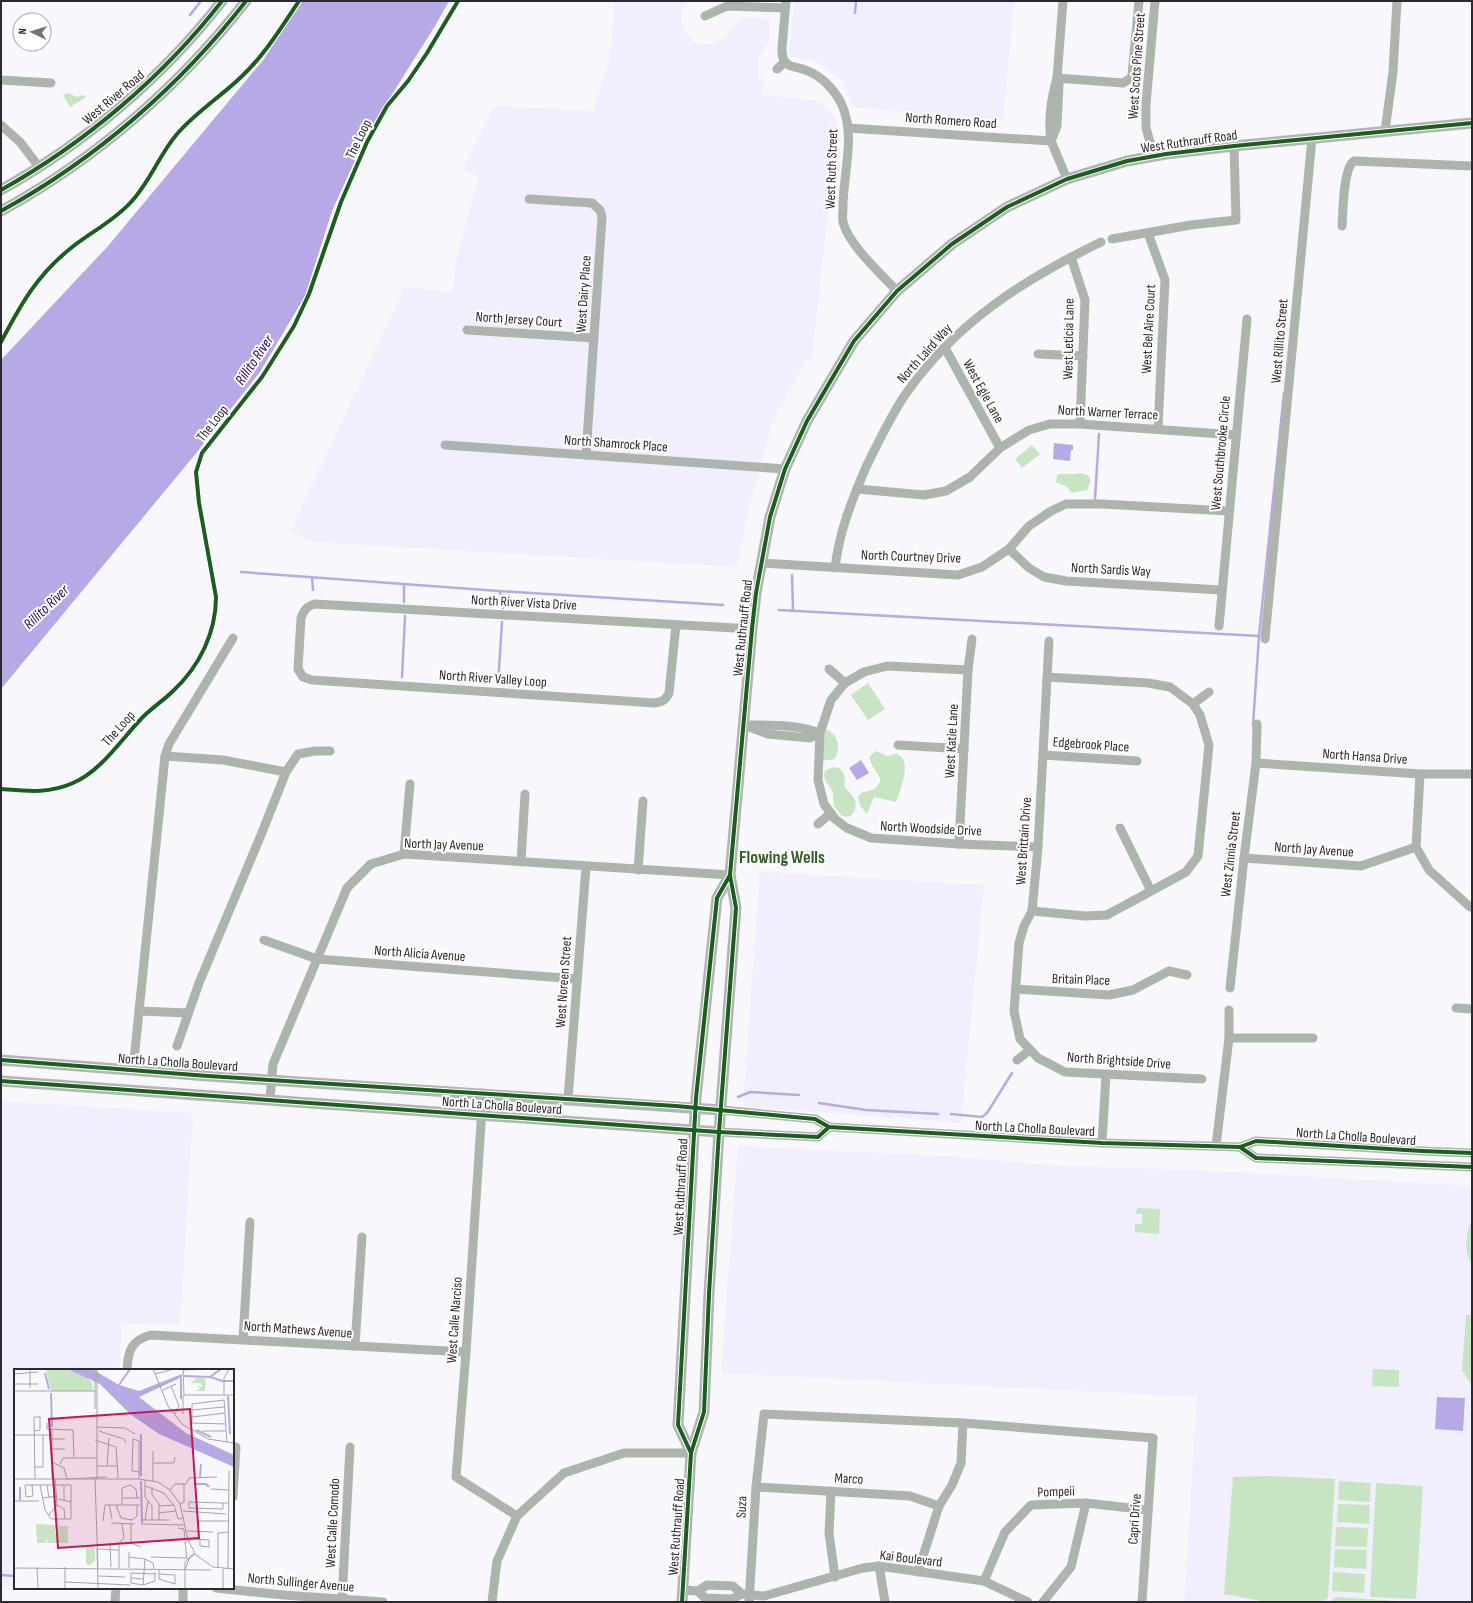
<svg xmlns="http://www.w3.org/2000/svg" width="1473" height="1603" viewBox="0 0 1473 1603" font-family="'Sofia Sans Condensed',sans-serif">
  <rect width="100%" height="100%" fill="#f7f7fc"/>
  <!-- built -->
  <g fill="#f1effd">
    <path d="M615 1H687L684 7 681 17 682 26 686 34 691 37V42L695 43 714 44 726 36 741 18 770 19 769 40 759 57 758 79H764L762 95 820 101 838 121 812 359H806L770 429 747 516 737 567 314 542 290 531 405 287 453 292 457 255 479 177 463 169 493 109 499 106 593 111 610 58Z"/>
    <path d="M794 1H1014L1003 121 853 107 841 79 817 62 789 56Z"/>
    <path d="M779 871 780 873 984 885 961 1123 743 1106 760 872 774 873Z"/>
    <path d="M1 1101 193 1113 180 1325 122 1324 119 1370H15V1586L1 1585Z"/>
    <path d="M738 1146 946 1156 1048 1165 1213 1171 1472 1186V1602H1184L1197 1397 721 1373Z"/>
  </g>
  <!-- green -->
  <g fill="#c7e4c3">
    <path d="M68 93 77 97 83 95 86 97 70 107 63 95Z"/>
    <path d="M1032 445 1040 454 1022 468 1015 459Z"/>
    <path d="M1080 473 1087 475 1090 478V483L1087 490 1072 493 1067 487 1056 482 1057 475C1064 472 1071 476 1080 473Z"/>
    <path d="M868 683 885 709 868 720 851 695Z"/>
    <path d="M825 729C838 733 842 749 834 759L822 761Z"/>
    <path d="M876 751C879 752 884 755 887 756 892 756 895 752 899 755 912 763 900 790 896 802L874 797 867 814 860 805 858 797 861 793 875 789 880 782C881 772 869 768 870 756Z"/>
    <path d="M834 767C847 769 844 778 845 788 848 791 852 794 854 798 859 807 853 820 842 816L834 806 833 792 825 780 824 774 825 771Z"/>
    <path d="M1137 1208 1160 1209 1159 1234 1135 1232V1224H1142V1214H1136Z"/>
    <path d="M1472 1219V1265C1463 1250 1466 1233 1472 1219Z"/>
    <path d="M1466 1315H1472V1386L1462 1370Z"/>
    <path d="M1373 1369 1399 1370V1387L1372 1386Z"/>
    <path d="M1268 1476 1335 1479 1328 1598 1321 1602H1266L1224 1594 1233 1477Z"/>
    <path d="M1339 1481 1371 1483 1370 1502 1338 1500Z"/>
    <path d="M1376 1483 1423 1486 1416 1599 1370 1597Z"/>
    <path d="M1338 1504 1370 1505 1369 1524 1337 1522Z"/>
    <path d="M1336 1527 1368 1528 1367 1547 1335 1546Z"/>
    <path d="M1335 1549 1367 1550 1366 1569 1334 1567Z"/>
    <path d="M1333 1572 1365 1574 1364 1593 1332 1591Z"/>
    <path d="M1336 1597 1412 1602H1330Z"/>
  </g>
  <!-- water -->
  <g fill="#b7a9e6">
    <path d="M301 1H449L435 26 367 134 332 211 305 296 260 372 193 457 1 689V360L108 246 264 59Z"/>
    <path d="M1054 443 1073 445V450H1071L1070 461 1053 459Z"/>
    <path d="M861 760 869 773 857 780 849 768Z"/>
    <path d="M1437 1397 1465 1398 1463 1431 1435 1429Z"/>
  </g>
  <g fill="none" stroke-linecap="round" stroke-linejoin="round">
    <!-- stream -->
    <g stroke="#b7a9e6" stroke-width="2.5">
      <path d="M855 13 856 1"/>
      <path d="M190 15 201 1"/>
      <path d="M1095 499 1099 434"/>
      <path d="M241 572 499 591 723 605"/>
      <path d="M312 577 313 590"/>
      <path d="M404 584V602"/>
      <path d="M499 591 503 598V608"/>
      <path d="M779 610 1259 636"/>
      <path d="M791 611 793 609 792 575"/>
      <path d="M402 677 405 616"/>
      <path d="M498 684 502 622"/>
      <path d="M1253 725 1259 636 1284 393"/>
      <path d="M738 1097 750 1092 799 1095"/>
      <path d="M819 1103 866 1110 938 1114"/>
      <path d="M951 1114 982 1117 987 1113 1012 1073"/>
      <path d="M1 1575 15 1576"/>
    </g>
    <!-- minor -->
    <g stroke="#adb4ad" stroke-width="9">
      <path d="M786 1 782 48C782 54 782 59 786 63 791 68 799 67 805 70 821 75 835 90 842 105 856 137 843 173 843 207 843 212 842 217 843 222 848 244 881 274 897 291"/>
      <path d="M1063 1 1057 78 1123 83 1131 78 1132 75 1139 1"/>
      <path d="M705 16 727 6 785 8"/>
      <path d="M777 69 785 62"/>
      <path d="M1057 78 1059 84 1057 126 1051 141C1048 120 1051 99 1057 78Z"/>
      <path d="M1 80 51 83"/>
      <path d="M1 125 20 142 39 167"/>
      <path d="M848 128 1051 141 1067 179"/>
      <path d="M1385 131 1393 72 1397 1"/>
      <path d="M1154 156 1146 128V104L1155 1"/>
      <path d="M529 199 592 203 600 210 602 217 586 455"/>
      <path d="M1342 226C1343 212 1343 168 1354 161L1472 166"/>
      <path d="M1148 233 1165 280 1158 429"/>
      <path d="M1112 239 1191 225 1236 220 1234 146"/>
      <path d="M1071 257 1085 300 1080 424"/>
      <path d="M467 330 594 338"/>
      <path d="M945 348 1000 448"/>
      <path d="M1038 354 1083 356"/>
      <path d="M445 445 785 469"/>
      <path d="M857 489 924 495 946 491 970 477 1000 448 1029 430 1050 424H1080L1236 435"/>
      <path d="M1009 549 1029 568 1044 577 1066 581 1221 590"/>
      <path d="M761 563 958 575 982 567 1009 549 1029 526 1051 511 1066 504H1102L1228 511"/>
      <path d="M835 568C839 532 852 500 866 467 878 443 890 417 905 395 955 323 1023 280 1101 242"/>
      <path d="M676 625 669 693C666 700 662 702 655 703L312 680 303 677 298 669 301 618C304 610 307 606 315 604L752 629"/>
      <path d="M1219 626 1247 319"/>
      <path d="M1265 639 1312 138"/>
      <path d="M1049 641 1038 847 1032 911 1024 926 1019 943 1014 1011 1020 1039 1038 1058 1065 1072 1202 1079"/>
      <path d="M829 669 845 683"/>
      <path d="M968 670 887 666 864 672 845 683 831 700 820 733 818 780 824 804 835 819 847 828 871 838 959 844 1038 847"/>
      <path d="M1193 704 1209 692"/>
      <path d="M743 725 768 734 810 738 820 733"/>
      <path d="M750 725C773 725 799 725 820 733"/>
      <path d="M898 745 964 749"/>
      <path d="M1043 755 1137 761"/>
      <path d="M165 756 223 760 286 772"/>
      <path d="M1256 763 1420 774H1472"/>
      <path d="M818 824 831 813"/>
      <path d="M1120 828 1151 891"/>
      <path d="M959 844 968 670 972 639"/>
      <path d="M1416 847 1420 774"/>
      <path d="M404 854 410 784"/>
      <path d="M1244 858 1361 866 1416 847 1429 870 1470 907H1472"/>
      <path d="M521 862 525 794"/>
      <path d="M638 870 643 801"/>
      <path d="M1032 911 1085 916 1107 915 1186 872 1198 856 1209 745 1200 715 1193 704 1170 687 1148 683 1047 677"/>
      <path d="M264 940 317 959 577 979"/>
      <path d="M1230 988 1244 858 1256 763 1257 724"/>
      <path d="M1016 989 1109 995 1133 990 1169 971 1187 975"/>
      <path d="M1456 1008 1472 1009"/>
      <path d="M139 1011 188 1013"/>
      <path d="M1229 1038H1313"/>
      <path d="M177 1046 199 983 261 835 286 772 298 754 315 751H330"/>
      <path d="M1017 1060 1030 1050"/>
      <path d="M133 1070 165 756 169 744 233 638"/>
      <path d="M483 1093 466 1352 456 1477 517 1516"/>
      <path d="M270 1099 273 1064 347 888 371 864 404 854 730 875"/>
      <path d="M568 1099 586 867"/>
      <path d="M721 1110 815 1119 829 1127 1102 1143 1240 1147 1256 1141 1422 1151 1472 1153"/>
      <path d="M719 1132 818 1137 829 1127"/>
      <path d="M1102 1143 1106 1075"/>
      <path d="M1216 1146 1229 1038V1010"/>
      <path d="M1240 1147 1256 1158 1472 1167"/>
      <path d="M243 1339 250 1222"/>
      <path d="M355 1346 362 1237"/>
      <path d="M127 1370C128 1351 131 1340 151 1335L466 1352"/>
      <path d="M756 1487 910 1496 939 1506"/>
      <path d="M831 1491 829 1533 835 1577"/>
      <path d="M233 1497 236 1447"/>
      <path d="M879 1566 885 1602"/>
      <path d="M918 1572 939 1506 952 1485 961 1463 963 1423"/>
      <path d="M984 1581 1005 1532 1031 1505 1086 1503 1148 1510"/>
      <path d="M216 1588 284 1595 383 1602"/>
      <path d="M683 1590 698 1591 707 1585 733 1586 742 1594"/>
      <path d="M698 1591 705 1598 732 1599 742 1594 764 1596 863 1568 879 1566 984 1581 1028 1602"/>
      <path d="M342 1600 350 1447"/>
      <path d="M115 1602 116 1588"/>
      <path d="M183 1602V1588"/>
      <path d="M492 1602 497 1561 517 1516 564 1473 624 1453H691"/>
      <path d="M749 1602 756 1487 764 1414 963 1423 1153 1438 1142 1602"/>
      <path d="M1043 1602 1071 1567 1086 1503"/>
    </g>
    <!-- major -->
    <g stroke="#b0b6b1" stroke-width="11">
      <path d="M1 190C85 143 163 77 222 1"/>
      <path d="M1 211C96 159 180 86 246 1"/>
      <path d="M1 1060 208 1076 721 1110"/>
      <path d="M1 1081 719 1132"/>
      <path d="M691 1453 678 1425 696 1098 717 898 730 875"/>
      <path d="M682 1602 691 1453 704 1412 709 1294 719 1132 736 908 730 875 752 629 756 593 770 517 785 469 807 421 854 341 897 291 952 244 1007 207 1067 179 1127 161 1166 154 1234 146 1472 123"/>
    </g>
    <defs>
      <g id="cycleway">
        <path d="M1 190C85 143 163 77 222 1"/>
        <path d="M1 211C96 159 180 86 246 1"/>
        <path d="M1 342C21 304 37 275 71 248 91 232 114 221 131 202 150 182 159 155 177 134 195 113 220 97 240 78 264 56 281 28 299 1"/>
        <path d="M1 789C27 791 48 794 73 783 101 771 120 741 141 719 150 709 163 701 173 691 199 667 216 633 216 597L199 503 196 472 202 453 262 377 294 326 309 294 341 202 367 142 387 106 408 81 427 53 458 1"/>
        <path d="M1 1060 208 1076 676 1106 815 1119 829 1127 1102 1143 1240 1147 1256 1141 1422 1151 1472 1153"/>
        <path d="M1 1081 719 1132 818 1137 829 1127"/>
        <path d="M1240 1147 1256 1158 1472 1167"/>
        <path d="M691 1453 678 1425 696 1098 717 898 730 875"/>
        <path d="M682 1602 691 1453 704 1412 709 1294 719 1132 736 908 730 875 752 629 756 593 770 517 785 469 807 421 854 341 897 291 952 244 1007 207 1067 179 1127 161 1166 154 1234 146 1472 123"/>
      </g>
    </defs>
    <!-- cycleway casing -->
    <use href="#cycleway" stroke="#fff" stroke-width="6"/>
    <!-- cycleway -->
    <use href="#cycleway" stroke="#1b5e20" stroke-width="4"/>
  </g>
  <g text-anchor="middle" stroke-width="4" stroke-linejoin="round" paint-order="stroke">
    <!-- street labels -->
    <g font-size="14" fill="#2b2a2f" stroke="#fff">
      <text transform="translate(1136 66) rotate(-86)" y="5">West Scots Pine Street</text>
      <text transform="translate(113 97) rotate(-40)" y="5">West River Road</text>
      <text transform="translate(951 120) rotate(4)" y="5">North Romero Road</text>
      <text transform="translate(358 139) rotate(-64)" y="5">The Loop</text>
      <text transform="translate(1189 141) rotate(-8)" y="5">West Ruthrauff Road</text>
      <text transform="translate(831 169) rotate(-88)" y="5">West Ruth Street</text>
      <text transform="translate(583 294) rotate(-86)" y="5">West Dairy Place</text>
      <text transform="translate(519 319) rotate(4)" y="5">North Jersey Court</text>
      <text transform="translate(1148 329) rotate(-87)" y="5">West Bel Aire Court</text>
      <text transform="translate(1068 339) rotate(-89)" y="5">West Leticia Lane</text>
      <text transform="translate(1279 341) rotate(-85)" y="5">West Rillito Street</text>
      <text transform="translate(924 353) rotate(-48)" y="5">North Laird Way</text>
      <text transform="translate(984 391) rotate(61)" y="5">West Egle Lane</text>
      <text transform="translate(1108 412) rotate(3)" y="5">North Warner Terrace</text>
      <text transform="translate(212 423) rotate(-52)" y="5">The Loop</text>
      <text transform="translate(616 443) rotate(4)" y="5">North Shamrock Place</text>
      <text transform="translate(1220 453) rotate(-85)" y="5">West Southbrooke Circle</text>
      <text transform="translate(911 556) rotate(2)" y="5">North Courtney Drive</text>
      <text transform="translate(1111 569) rotate(3)" y="5">North Sardis Way</text>
      <text transform="translate(524 602) rotate(3)" y="5">North River Vista Drive</text>
      <text transform="translate(742 628) rotate(-84)" y="5">West Ruthrauff Road</text>
      <text transform="translate(493 678) rotate(4)" y="5">North River Valley Loop</text>
      <text transform="translate(118 728) rotate(-48)" y="5">The Loop</text>
      <text transform="translate(951 741) rotate(-87)" y="5">West Katie Lane</text>
      <text transform="translate(1091 744) rotate(4)" y="5">Edgebrook Place</text>
      <text transform="translate(1365 756) rotate(4)" y="5">North Hansa Drive</text>
      <text transform="translate(931 828) rotate(3)" y="5">North Woodside Drive</text>
      <text transform="translate(1023 841) rotate(-86)" y="5">West Brittain Drive</text>
      <text transform="translate(444 844) rotate(2)" y="5">North Jay Avenue</text>
      <text transform="translate(1314 849) rotate(4)" y="5">North Jay Avenue</text>
      <text transform="translate(1230 854) rotate(-83)" y="5">West Zinnia Street</text>
      <text transform="translate(420 953) rotate(4)" y="5">North Alicia Avenue</text>
      <text transform="translate(1081 979) rotate(2)" y="5">Britain Place</text>
      <text transform="translate(563 982) rotate(-86)" y="5">West Noreen Street</text>
      <text transform="translate(1119 1060) rotate(4)" y="5">North Brightside Drive</text>
      <text transform="translate(178 1062) rotate(4)" y="5">North La Cholla Boulevard</text>
      <text transform="translate(502 1105) rotate(4)" y="5">North La Cholla Boulevard</text>
      <text transform="translate(1035 1128) rotate(3)" y="5">North La Cholla Boulevard</text>
      <text transform="translate(1356 1136) rotate(4)" y="5">North La Cholla Boulevard</text>
      <text transform="translate(680 1187) rotate(-87)" y="5">West Ruthrauff Road</text>
      <text transform="translate(454 1320) rotate(-86)" y="5">West Calle Narciso</text>
      <text transform="translate(298 1329) rotate(4)" y="5">North Mathews Avenue</text>
      <text transform="translate(849 1478) rotate(3)" y="5">Marco</text>
      <text transform="translate(1056 1491) rotate(-2)" y="5">Pompeii</text>
      <text transform="translate(741 1507) rotate(-87)" y="5">Suza</text>
      <text transform="translate(1134 1519) rotate(-86)" y="5">Capri Drive</text>
      <text transform="translate(332 1523) rotate(-87)" y="5">West Calle Comodo</text>
      <text transform="translate(676 1527) rotate(-86)" y="5">West Ruthrauff Road</text>
      <text transform="translate(911 1558) rotate(7)" y="5">Kai Boulevard</text>
      <text transform="translate(301 1582) rotate(5)" y="5">North Sullinger Avenue</text>
    </g>
    <!-- water labels -->
    <g font-size="15" font-style="italic" fill="#32016c" stroke="#fff">
      <text transform="translate(254 360) rotate(-56)" y="5">Rillito River</text>
      <text transform="translate(46 607) rotate(-44)" y="5">Rillito River</text>
    </g>
    <!-- district labels -->
    <g font-size="18" font-weight="bold" fill="#2f5d25" stroke="#fff">
      <text x="782" y="863">Flowing Wells</text>
    </g>
  </g>
  <!-- overview -->
  <g transform="translate(14 1369)">
    <rect width="220" height="220" fill="#f7f7fc"/>
    <path d="M32 0H53L70 7 78 13 79 22H37ZM184 8 192 10 191 22H182L186 20 184 17 189 18 186 14H177ZM22 155 41 156V164L43 166 44 157H54V174H34L32 168V174H23ZM77 176 81 180V192L76 196 72 195V177Z" fill="#c7e4c3"/>
    <path d="M53 0H78L105 16 125 22 168 5V8L125 28 172 64 220 86V98L145 65 116 45 86 15Z" fill="#b7a9e6"/>
    <path fill="none" stroke="#b7a9e6" stroke-width="2" d="M31 4 35 20M170 7 196 8 207 0M196 8 208 12H220M167 9V30M105 16 116 0M37 24 38 58M214 27 216 65M182 61 197 68M127 65V107M186 108 187 95M127 112 128 154M180 115H192L195 118M6 131V118"/>
    <path fill="none" stroke="#a5a5aa" stroke-width="1" d="M0 0V18M16 0V19M81 0V40M139 0 154 37 168 55 194 70 220 74M169 0 170 26H220M169 1 197 0M0 5 24 3M141 5 160 0M0 15H24M157 17 165 37 161 45M149 21 162 15M0 22H82M210 26V9L215 0M210 31 213 74M178 35 210 31M178 35V54M178 41 210 38M169 45V26M178 48 211 44M33 54V60L59 61 60 89M178 54 212 55M83 58 111 59 121 65M20 62 26 61V48H20L21 110M85 62 110 70 112 74M188 62H212M0 66H38M38 70H51M81 71 102 78 104 109M38 80H51M38 93 50 99 53 110M139 94H160L161 88M46 95 49 89H83M83 97H103M93 97 95 69M21 98H29V66M125 103 118 102 119 70 125 72V110M175 109 203 108M0 110H125L144 113 156 121 166 135 174 171 182 186 199 198 220 200M38 110V60M53 110 93 108M81 110 84 198M83 110V0M131 111V128L138 137V151M139 112V82M18 116 19 127 12 128 11 116H57V150H37L31 141 26 116M33 116 35 129M116 116 122 120 123 129M131 117 150 124 161 138M138 118V126L145 135V151M197 120 214 121M156 121 161 115H172L175 109M29 129 44 127M108 129H126M44 130 57 133M0 132H25M50 132V116M209 134V140L175 139V133L209 134H214M95 135 98 150M166 135 170 133V115M43 136 50 140 51 150M102 136 107 149 118 151 123 147V136M108 136V119L116 116M145 137 160 136M161 139 164 150 169 149M169 142 212 145M145 144 162 142M35 146 43 136 41 110M128 151H155M131 151 134 132M89 152 91 136H126M184 152H214M97 154 120 155M117 155V174L127 178M127 155 170 156M164 159 170 160 171 172M173 162 199 163M96 174 97 198M83 179 84 220M83 180 105 181M115 188 131 190 139 194 140 201M137 188 172 189M173 190 171 173 179 170 195 171V178L186 177V171M23 198 24 220M51 198V220M204 198V164L214 163M0 199 197 201M105 199V174L110 169 108 154M115 199V183M214 199 215 102M209 200V220M145 201V210L161 215V206L145 205M171 201 175 190 181 185M141 205 117 204V214L129 216 141 212V203M84 207 111 208M117 209 129 210M51 213 116 216M129 216 131 190M171 220V193L180 184"/>
    <path fill="#c2185b" fill-opacity="0.15" stroke="#c2185b" stroke-width="2" d="M176 40 185 169 44 179 35 50Z"/>
    <rect width="220" height="220" fill="none" stroke="#2b2a2f" stroke-width="2"/>
  </g>
  <!-- border -->
  <rect width="1473" height="1603" fill="none" stroke="#2b2a2f" stroke-width="4"/>
  <!-- north arrow -->
  <g transform="translate(32 32) rotate(274)"><circle r="19" fill="#ffffff" stroke="#aaaaac"/>
  <path d="M0-3L7 15L0 10L-7 15Z" fill="#727277"/>
  <text y="-6" font-size="11" font-weight="bold" text-anchor="middle" fill="#2b2a2f">N</text>
  </g>
</svg>
